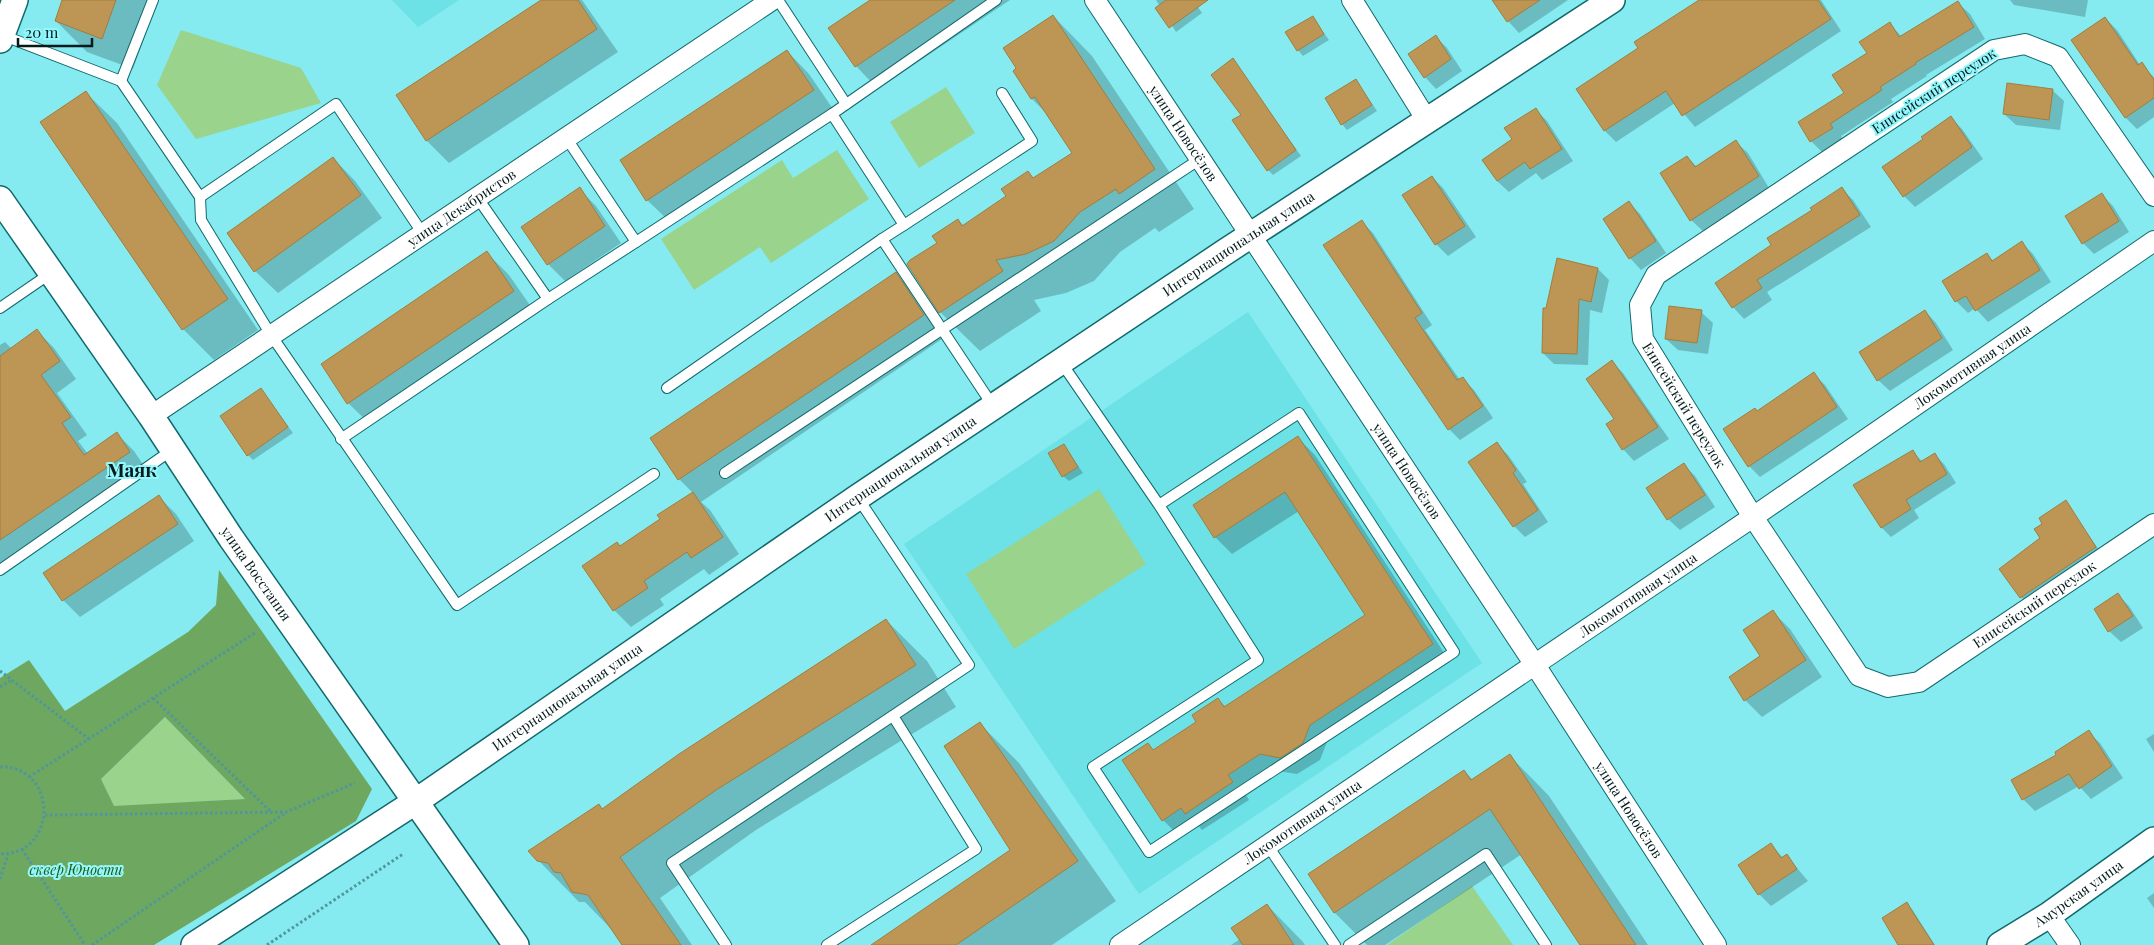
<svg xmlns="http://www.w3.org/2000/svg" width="2154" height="945" viewBox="0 0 2154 945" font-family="'Playfair Display',serif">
  <rect width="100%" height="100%" fill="#85ebf0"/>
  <!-- built -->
  <g fill="#6ce1e6">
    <path d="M392 0H459L418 27Z"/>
    <path d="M1248 312 1482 663 1139 894 904 544Z"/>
  </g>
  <!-- green -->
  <g fill="#9ad38c">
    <path d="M181 30 301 68 321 103 196 139 157 85Z"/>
    <path d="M946 87 975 133 919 168 890 122Z"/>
    <path d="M837 150 869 199 771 263 760 247 694 290 661 239 782 160 793 178Z"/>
    <path d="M1099 489 1146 564 1014 649 966 574Z"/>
    <path d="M165 717 245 799 114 807 101 779Z"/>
    <path d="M1472 886 1513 945H1387Z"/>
  </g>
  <!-- forest -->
  <path fill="#6ea760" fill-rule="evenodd" d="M219 570 372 789 356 821 154 945H0V678L29 660 65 711 188 632 216 605ZM165 717 245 799 114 806 101 779Z"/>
  <!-- shadow -->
  <g fill="#0003">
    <path d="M64 0H158L133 69 87 52 56 21Z"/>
    <path d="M544 0H582L618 52 449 163 427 141 398 96Z"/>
    <path d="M872 0H1010L878 89 856 66 830 28Z"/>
    <path d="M1156 0H1193L1202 13 1176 32Z"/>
    <path d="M1493 0H1568L1519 33 1508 21Z"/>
    <path d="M1700 0H1821L1841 31 1695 127 1675 103 1616 142 1605 131 1578 89 1639 48Z"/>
    <path d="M2010 0H2088L2085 17 2014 5Z"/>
    <path d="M1958 3 1970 14 1985 39 1926 75 1927 76 1891 99 1893 102 1841 136 1843 140 1823 153 1811 141 1799 123 1846 94 1868 53 1890 24 1902 37Z"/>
    <path d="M1053 16 1092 56 1194 209 1159 232 1155 228 1120 252 1094 281 1066 293 1034 300 1041 311 980 351 940 312 938 243 958 220 964 226 1008 197 1028 173 1034 179 1073 153 1049 116 1032 99 1014 71Z"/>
    <path d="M1312 17 1329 40 1303 56 1298 50Z"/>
    <path d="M2105 18 2117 30 2140 65 2154 77V117L2137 129 2125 117Z"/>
    <path d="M1436 37 1447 48 1462 71 1436 89 1425 77Z"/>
    <path d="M787 51 809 74 835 112 670 222 647 200Z"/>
    <path d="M1233 60 1301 156 1273 175 1268 170Z"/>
    <path d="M1356 80 1377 111 1347 130 1342 124Z"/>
    <path d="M2052 90 2064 101 2060 130 2016 125 2004 114Z"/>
    <path d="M86 93 117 123 258 330 214 360 183 329 42 123Z"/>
    <path d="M1536 110 1547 121 1573 161 1542 180 1536 173 1509 192 1497 181 1513 140Z"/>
    <path d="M1951 118 1962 129 1983 159 1915 207 1904 196 1925 140Z"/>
    <path d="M1736 142 1748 153 1769 188 1703 231 1691 220 1687 157 1697 167Z"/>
    <path d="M333 158 355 181 382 218 278 293 255 271 228 234Z"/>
    <path d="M1432 177 1443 188 1476 237 1448 256 1436 244 1404 196Z"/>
    <path d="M579 189 596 206 621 243 565 281 548 264 523 227Z"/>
    <path d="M1842 189 1853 200 1871 227 1767 292 1772 300 1744 319 1733 307 1773 246Z"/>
    <path d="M2102 195 2113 206 2129 232 2094 254 2083 243Z"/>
    <path d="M1629 203 1640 214 1666 253 1641 270 1630 258Z"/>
    <path d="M1361 221 1373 233 1432 325 1425 330 1460 380 1462 378 1474 390 1493 418 1460 440 1449 429Z"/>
    <path d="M2022 243 2033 254 2051 282 1988 322 1975 308 1968 313 1956 301 1943 281 1987 254 1993 261Z"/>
    <path d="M487 253 509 275 536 314 371 425 348 403Z"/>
    <path d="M1598 269 1609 280 1602 313 1590 310 1588 365 1554 364 1543 353Z"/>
    <path d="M896 274 918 296 945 337 701 502 710 510 739 554 709 575 704 569 660 599 664 605 631 627 614 610 620 547 661 519 693 493 679 479Z"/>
    <path d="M1925 311 1936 323 1953 350 1890 391 1878 380Z"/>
    <path d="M1701 312 1713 323 1708 354 1678 350 1666 339Z"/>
    <path d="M37 331 54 348 76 379 57 393 87 435 78 441 88 454 117 434 134 451 146 469 0 569V345L5 342 12 349Z"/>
    <path d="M1612 362 1623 373 1669 439 1634 461 1623 449 1616 419Z"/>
    <path d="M1814 374 1825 385 1848 419 1760 477 1749 466 1757 412Z"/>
    <path d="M261 389 293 433 253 460 248 455Z"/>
    <path d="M1298 438 1315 455 1450 662 1327 742 1320 760 1297 774 1278 771 1245 793 1249 800 1202 830 1198 825 1180 837 1163 820 1148 744 1154 751 1198 722 1218 700 1226 707 1366 615 1299 511 1232 554 1215 537 1195 505Z"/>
    <path d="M1497 444 1508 455 1527 482 1523 484 1548 522 1525 537 1514 526Z"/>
    <path d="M1064 445 1083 473 1069 481 1063 476Z"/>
    <path d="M1913 452 1922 461 1935 455 1944 464 1956 483 1914 510 1919 518 1891 537 1882 528 1855 485Z"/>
    <path d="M1684 465 1695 476 1715 507 1680 530 1668 519Z"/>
    <path d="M159 497 176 514 194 541 80 617 63 600 45 573Z"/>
    <path d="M2065 502 2102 554 2028 604 2021 597 2041 539 2044 524Z"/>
    <path d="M2118 595 2129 606 2143 628 2121 642 2109 631Z"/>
    <path d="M1773 612 1790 629 1822 677 1762 717 1745 700 1762 656Z"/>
    <path d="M886 620 927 661 956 707 756 830 660 898 692 945H623L614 932 585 902H579L538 860 602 810Z"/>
    <path d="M980 724 1019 763 1116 901 1052 945H873L1012 851Z"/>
    <path d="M2088 732 2100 743 2123 778 2091 799 2079 786 2035 811 2023 799 2058 755Z"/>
    <path d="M2154 734V752L2146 739Z"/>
    <path d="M1510 756 1549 796 1648 945H1582L1522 854 1385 945H1367L1335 913 1310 874 1464 771 1473 780Z"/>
    <path d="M1771 844 1783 858 1786 855 1808 881 1771 906 1759 894 1740 865Z"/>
    <path d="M2154 893V908L2147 898Z"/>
    <path d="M1907 904 1912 909 1935 945H1900Z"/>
    <path d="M1267 905 1303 942 1305 945H1231L1240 939Z"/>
  </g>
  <!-- building -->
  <g fill="#bd9655" stroke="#a27d3b">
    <path d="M62 0H116L102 39 55 21Z"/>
    <path d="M541 0H578L597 29 426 141 396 95Z"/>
    <path d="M870 0H955L855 67 828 28Z"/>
    <path d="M1166 0H1208L1169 28 1155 8Z"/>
    <path d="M1492 0H1540L1507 22Z"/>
    <path d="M1699 0H1818L1831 19 1682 116 1666 91 1604 131 1576 89 1638 48 1634 42Z"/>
    <path d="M1958 1 1974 27 1915 63 1916 64 1880 87 1882 90 1830 124 1833 128 1810 142 1798 122 1844 93 1832 75 1867 53 1859 42 1890 22 1899 37Z"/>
    <path d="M1053 15 1155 169 1119 194 1116 189 1080 212 1054 241 1026 254 996 260 1003 271 939 313 907 264 910 260 937 243 932 236 958 219 962 226 1006 196 1001 189 1028 171 1033 178 1072 153 1035 97 1031 99 1013 71 1016 68 1003 48Z"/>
    <path d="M1313 16 1324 34 1297 51 1285 32Z"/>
    <path d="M2105 17 2138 65 2142 62 2154 80V98L2125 118 2071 40Z"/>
    <path d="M1436 35 1451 59 1424 78 1408 54Z"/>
    <path d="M787 50 814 90 646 201 620 160Z"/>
    <path d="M1233 58 1296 150 1267 171 1232 120 1241 115 1211 75Z"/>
    <path d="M1356 79 1372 105 1341 125 1325 98Z"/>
    <path d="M2007 83 2053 89 2049 120 2003 114Z"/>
    <path d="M86 91 228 299 182 330 40 122Z"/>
    <path d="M1536 108 1562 149 1530 169 1525 162 1497 181 1482 160 1512 139 1504 128Z"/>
    <path d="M1951 116 1972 147 1903 197 1882 167 1923 139 1921 137Z"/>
    <path d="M1736 140 1759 176 1690 221 1660 173 1687 156 1695 167Z"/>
    <path d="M333 157 361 195 254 272 227 233Z"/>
    <path d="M1432 176 1465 226 1435 245 1402 195Z"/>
    <path d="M580 187 605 226 547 265 521 227Z"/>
    <path d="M1842 187 1860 215 1757 280 1762 288 1732 308 1715 283 1771 245 1767 238 1812 210 1810 208Z"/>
    <path d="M2102 193 2119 221 2082 244 2065 216Z"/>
    <path d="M1629 201 1656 241 1629 259 1603 219Z"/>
    <path d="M1362 220 1422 313 1415 318 1457 380 1463 377 1483 406 1448 430 1323 245Z"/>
    <path d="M2022 241 2040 270 1975 311 1966 296 1955 302 1942 281 1987 253 1992 261Z"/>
    <path d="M487 251 514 291 347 404 321 364Z"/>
    <path d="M1557 258 1598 268 1591 302 1579 299 1577 354 1542 353 1543 308H1546Z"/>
    <path d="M896 272 924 315 678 480 650 438Z"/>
    <path d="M1669 306 1702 310 1697 343 1665 339Z"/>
    <path d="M1925 310 1942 338 1877 381 1859 352Z"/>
    <path d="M37 329 60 361 41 375 71 417 62 423 84 455 117 432 130 452 0 540V356Z"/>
    <path d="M1612 360 1658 427 1622 450 1606 424 1614 419 1586 379Z"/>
    <path d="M1814 372 1837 407 1748 467 1723 429 1755 408 1757 411Z"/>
    <path d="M261 388 288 427 247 456 220 416Z"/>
    <path d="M1298 436 1433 644 1310 725 1303 743 1280 758 1260 754 1228 775 1233 782 1185 814 1181 808 1162 821 1122 760 1148 743 1153 750 1196 722 1192 715 1218 698 1224 707 1365 615 1285 492 1214 538 1193 505Z"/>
    <path d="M1497 442 1516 470 1513 473 1538 510 1513 527 1468 462Z"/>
    <path d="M1064 444 1078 467 1062 477 1048 453Z"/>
    <path d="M1913 450 1920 462 1935 453 1947 474 1906 500 1911 509 1881 528 1853 485Z"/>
    <path d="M1684 463 1705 495 1667 520 1646 488Z"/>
    <path d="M693 492 723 537 691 558 687 552 644 581 648 588 613 611 582 566 617 542 620 546 660 519 657 515Z"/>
    <path d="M159 495 178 524 62 601 43 573Z"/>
    <path d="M2066 500 2096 547 2020 598 1999 569 2040 538 2034 529 2042 524 2039 518Z"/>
    <path d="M2118 593 2133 616 2108 632 2094 609Z"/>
    <path d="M1773 610 1806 660 1744 701 1729 677 1760 656 1743 630Z"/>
    <path d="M886 619 916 665 716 790 620 857 681 945H622L588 895 572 892 561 873 554 872 548 863 537 861 528 851 599 804 602 809 679 754Z"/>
    <path d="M980 722 1078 861 956 945H871L1010 850 944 746Z"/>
    <path d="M2089 730 2112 766 2079 789 2069 774 2022 800 2011 780 2056 755 2055 752Z"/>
    <path d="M1510 754 1636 945H1580L1490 809 1334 913 1308 874 1464 770 1471 780Z"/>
    <path d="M1771 843 1781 858 1787 854 1797 869 1758 895 1738 865Z"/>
    <path d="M1907 902 1912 911 1934 945H1898L1882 918Z"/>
    <path d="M1267 904 1294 945H1243L1231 928Z"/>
  </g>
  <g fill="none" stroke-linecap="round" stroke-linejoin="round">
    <defs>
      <g id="service">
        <path d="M778 0 846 104"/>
        <path d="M2 35 121 81 200 197 201 220 271 335 457 605 654 474"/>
        <path d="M121 81 153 0"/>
        <path d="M832 114 904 225 1032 141 1002 93"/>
        <path d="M567 139 636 242 832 114 996 0"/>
        <path d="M200 197 336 104 423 234"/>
        <path d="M904 225 882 239 993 406"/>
        <path d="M548 299 636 242"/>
        <path d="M0 308 51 273"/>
        <path d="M1061 362 1159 505 1258 660 1093 767 1149 852 1454 652 1299 413 1159 505"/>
        <path d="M667 388 882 239"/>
        <path d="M341 439 548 299 477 197"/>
        <path d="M725 473 1200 159"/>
        <path d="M0 570 172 450"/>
        <path d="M1268 846 1335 945"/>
        <path d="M726 945 672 863 969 665 858 498"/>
        <path d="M827 945 976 849 893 716"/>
        <path d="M1349 945 1486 854 1546 945"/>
      </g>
      <g id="minor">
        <path id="s1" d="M1095 0 1535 665 1716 945"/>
        <path d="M1352 0 1428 122"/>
        <path id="s2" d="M2154 196 2058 57 2025 44 1994 50 1656 275 1640 305 1643 339 1753 517 1859 676 1888 687 1919 682 2154 524"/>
        <path id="s3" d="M151 416 772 0"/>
        <path d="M2049 915 2070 945"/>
        <path id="s4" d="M1120 945 1753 517 2154 241"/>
      </g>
      <g id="tertiary">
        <path d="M0 40 15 0"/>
        <path id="s5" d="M0 199 151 416 231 538 516 945"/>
        <path id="s6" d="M194 945 415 802 858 497 1225 252 1612 0"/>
        <path id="s7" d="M2000 945 2049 915 2154 840"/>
      </g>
    </defs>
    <!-- service casing -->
    <use href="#service" stroke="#11696d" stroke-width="12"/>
    <!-- minor casing -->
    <use href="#minor" stroke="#11696d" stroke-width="22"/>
    <!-- tertiary casing -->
    <use href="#tertiary" stroke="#11696d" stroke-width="28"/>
    <!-- path -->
    <g stroke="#51969a" stroke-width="3" stroke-dasharray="2.5 2.5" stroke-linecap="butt">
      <path d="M0 671 89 739"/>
      <path d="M0 687 12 680"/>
      <path d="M153 698 271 812"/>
      <path d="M0 767C57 765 60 854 0 854"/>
      <path d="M29 777 255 633"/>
      <path d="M45 815 286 812 355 783"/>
      <path d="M22 849 85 945"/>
      <path d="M0 879 8 854"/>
      <path d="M92 945 285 813"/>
      <path d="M267 945 403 854"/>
    </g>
    <!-- service -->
    <use href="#service" stroke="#fff" stroke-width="10"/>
    <!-- minor -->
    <use href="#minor" stroke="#fff" stroke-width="20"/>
    <!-- tertiary -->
    <use href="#tertiary" stroke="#fff" stroke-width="25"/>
  </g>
  <g text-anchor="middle" stroke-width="4" stroke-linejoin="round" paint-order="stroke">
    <!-- street labels -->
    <g font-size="14" fill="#03191a" stroke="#93f8fd">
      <text transform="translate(1934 91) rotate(-33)" y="5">Енисейский переулок</text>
      <text dy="5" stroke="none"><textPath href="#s1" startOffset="160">улица Новосёлов</textPath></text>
      <text dy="5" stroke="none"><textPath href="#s3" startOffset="374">улица Декабристов</textPath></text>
      <text dy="5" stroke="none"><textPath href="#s6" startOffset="1258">Интернациональная улица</textPath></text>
      <text dy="5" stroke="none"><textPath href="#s4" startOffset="1030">Локомотивная улица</textPath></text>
      <text dy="5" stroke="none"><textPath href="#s2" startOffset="788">Енисейский переулок</textPath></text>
      <text dy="5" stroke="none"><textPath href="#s6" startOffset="852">Интернациональная улица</textPath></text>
      <text dy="5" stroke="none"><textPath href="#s1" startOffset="565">улица Новосёлов</textPath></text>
      <text dy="5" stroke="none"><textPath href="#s5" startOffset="454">улица Восстания</textPath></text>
      <text dy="5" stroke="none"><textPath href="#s4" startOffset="625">Локомотивная улица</textPath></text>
      <text dy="5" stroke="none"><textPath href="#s2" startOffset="1312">Енисейский переулок</textPath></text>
      <text dy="5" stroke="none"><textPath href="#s6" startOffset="448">Интернациональная улица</textPath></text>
      <text dy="5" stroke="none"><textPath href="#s1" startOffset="970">улица Новосёлов</textPath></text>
      <text dy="5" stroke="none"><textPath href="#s4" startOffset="220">Локомотивная улица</textPath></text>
      <text dy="5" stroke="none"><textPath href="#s7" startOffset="94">Амурская улица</textPath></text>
    </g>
    <!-- park labels -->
    <g font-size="14" font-style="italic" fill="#225810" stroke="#93f8fd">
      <text x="76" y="875">сквер Юности</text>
    </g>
    <!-- district labels -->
    <g font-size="19" font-weight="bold" fill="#03191a" stroke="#93f8fd">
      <text x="132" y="477">Маяк</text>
    </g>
  </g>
  <!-- scale -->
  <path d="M18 38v8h74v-8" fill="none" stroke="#03191a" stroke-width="2.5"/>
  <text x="25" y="38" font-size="15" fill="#03191a" stroke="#93f8fd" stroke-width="4" paint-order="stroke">20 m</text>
</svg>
